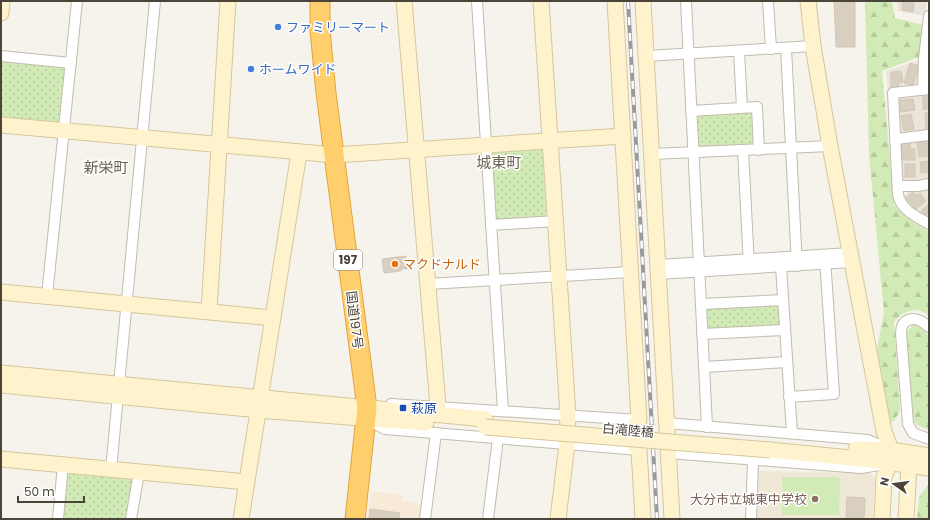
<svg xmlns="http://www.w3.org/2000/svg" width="930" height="520" viewBox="0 0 930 520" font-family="Poppins,'Noto Sans JP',sans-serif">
  <defs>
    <pattern id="forest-firs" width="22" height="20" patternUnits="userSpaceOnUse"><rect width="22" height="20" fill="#d2eab5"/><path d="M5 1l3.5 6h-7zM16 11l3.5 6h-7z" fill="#b6ca9c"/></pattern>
    <pattern id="park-dots" width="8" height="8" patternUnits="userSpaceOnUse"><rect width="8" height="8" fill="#d2eab5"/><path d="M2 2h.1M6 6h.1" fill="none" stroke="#b6ca9c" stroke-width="1.8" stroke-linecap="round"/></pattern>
  </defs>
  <rect width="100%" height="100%" fill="#f6f3ec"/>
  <!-- residential -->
  <g fill="#eae5da">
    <path d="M897 1H927L925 16 898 11Z"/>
    <path d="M920 60V82L915 87 888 92 886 71Z"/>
    <path d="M929 93V131L900 134 897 100 900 96Z"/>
    <path d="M929 138V179L922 182H906L902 178 899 143Z"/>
    <path d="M929 187V220L904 203 902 198 910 190Z"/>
  </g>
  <!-- commercial -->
  <path fill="#f7ead8" d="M371 491 403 495 402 501 423 504 422 519H367Z"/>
  <!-- education -->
  <path fill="#efe8d6" d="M758 471 870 473 875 479 873 519H756Z"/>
  <!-- forest -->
  <g fill="url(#forest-firs)">
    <path d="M865 1H892L895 18 923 25 919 57 882 71 894 204C903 217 915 223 929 232V316C918 305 902 311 894 322L900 411 894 421 887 422 877 348 884 313 869 154Z"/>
    <path d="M913 325H918L929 336V430L917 425 914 422 905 338 908 330Z"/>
    <path d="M929 484V519H917L919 497Z"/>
  </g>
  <!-- park -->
  <g fill="url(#park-dots)">
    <path d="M4 60 64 68 67 71 62 122 58 125 1 120V63Z"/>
    <path d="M751 110 755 112 756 143 753 146 698 149 694 117 697 113Z"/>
    <path d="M542 146 547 219 495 222 490 150Z"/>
    <path d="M781 305 782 323 779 327 707 332 706 306Z"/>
    <path d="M69 470 129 477 133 481 127 519H62L67 474Z"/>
  </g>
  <!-- pitch -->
  <path fill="#d2eab5" d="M782 477H840L839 515H782Z"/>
  <!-- building -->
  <g fill="#d8cfc1" stroke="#d3c7b4">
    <path d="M834 1H855V47H836Z"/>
    <path d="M903 1H914L913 12 902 10Z"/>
    <path d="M910 63 919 66 913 85 904 83Z"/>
    <path d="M901 71 903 82 898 83 899 87 891 88V72Z"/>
    <rect x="923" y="96" width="6" height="13"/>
    <path d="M913 99 915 110 901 112 900 100Z"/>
    <path d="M925 113H929V129H926Z"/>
    <path d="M911 114 914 129 904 131 901 116Z"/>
    <path d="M927 139 929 156 919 157 917 141Z"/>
    <path d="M901 143H910V149H915V160H902Z"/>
    <path d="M929 161V172L921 173 920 162Z"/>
    <rect x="905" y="164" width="10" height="13"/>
    <path d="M913 192 917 196 920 193 926 201 916 209 906 198Z"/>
    <path d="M929 204V213L925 216 921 211Z"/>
    <path d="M406 256 407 269H401V271L384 273 382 259Z"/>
    <path d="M847 497 865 498 864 519H846Z"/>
    <path d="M370 509 400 513 399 519H369Z"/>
  </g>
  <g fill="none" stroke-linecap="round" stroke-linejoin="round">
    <defs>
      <g id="street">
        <path d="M477 1 503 411"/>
        <path d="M686 1 707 427"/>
        <path d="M768 1 771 49"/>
        <path d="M786 48 797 266"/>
        <path d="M739 51 742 108"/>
        <path d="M1 56 71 63"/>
        <path d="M646 56 813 46"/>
        <path d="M929 89 893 93 898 195C902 211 916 216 929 224"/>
        <path d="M923 90 924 58 929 16"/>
        <path d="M691 111 757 107 759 150"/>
        <path d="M896 139 929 135"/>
        <path d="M743 150 749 266"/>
        <path d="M652 154 830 146"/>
        <path d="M898 186H918L929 184"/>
        <path d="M491 225 556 221"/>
        <path d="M658 265 850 253"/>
        <path d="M781 267 792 433"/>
        <path d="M658 274 852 262"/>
        <path d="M428 284 630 272"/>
        <path d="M47 296 77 1"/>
        <path d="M701 304 783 300"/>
        <path d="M929 327C923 321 911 314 903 324 902 326 901 330 901 333L908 424 913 433 929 439"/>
        <path d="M702 334 785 330"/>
        <path d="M704 367 787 362"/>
        <path d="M789 397 834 394 825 258"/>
        <path d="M391 404 639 420"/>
        <path d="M370 421 385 429 639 450"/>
        <path d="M667 423 868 440 885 447"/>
        <path d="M668 453 861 468 879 465"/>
        <path d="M111 470 155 1"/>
        <path d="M58 519 63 465"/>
        <path d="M131 519 139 472"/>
        <path d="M425 519 436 433"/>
        <path d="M488 519 498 438"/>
        <path d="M751 519 753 460"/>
      </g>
      <g id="secondary">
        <path d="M404 1 438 406"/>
        <path d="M541 1 568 415 567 444 558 519"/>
        <path d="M615 1 639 420 634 427V444L639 450 643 519"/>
        <path d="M643 1 672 519"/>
        <path d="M808 1 813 46 830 146 884 431 891 450 890 463 884 477 882 519"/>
        <path d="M1 13 2 1"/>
        <path d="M1 125 335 155 623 136"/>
        <path d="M1 292 273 318"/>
        <path d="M209 311 228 1"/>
        <path d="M1 373 485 419"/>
        <path d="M1 385 258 410 426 423"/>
        <path d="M856 449 891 450 929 456"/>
        <path d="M770 450 871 460 929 468"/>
        <path d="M1 459 247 482"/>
        <path d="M241 519 299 153"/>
        <path d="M906 519 909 465"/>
      </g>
      <path id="highway" d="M320 1V30L326 93 367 408 355 519"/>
    </defs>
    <!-- street casing -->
    <use href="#street" stroke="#c2bbae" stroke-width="12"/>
    <!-- secondary casing -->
    <use href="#secondary" stroke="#d6c79b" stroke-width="17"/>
    <!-- highway casing -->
    <use href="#highway" stroke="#e0a43c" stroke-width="21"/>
    <!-- street -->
    <use href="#street" stroke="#fff" stroke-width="10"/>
    <!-- secondary -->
    <use href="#secondary" stroke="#fff3cd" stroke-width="15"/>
    <!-- highway -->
    <use href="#highway" stroke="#ffcf6e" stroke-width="19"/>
    <defs>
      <path id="rail" d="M628 1 657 519"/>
    </defs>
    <!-- rail casing -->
    <use href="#rail" stroke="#9a9a9a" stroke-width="4"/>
    <!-- rail -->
    <use href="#rail" stroke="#fff" stroke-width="2.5" stroke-dasharray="8" stroke-linecap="butt"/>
    <defs>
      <path id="secondary-bridge" d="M485 427 770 450"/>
    </defs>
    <!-- secondary-bridge casing -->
    <use href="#secondary-bridge" stroke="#d6c79b" stroke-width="17" stroke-linecap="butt"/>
    <!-- secondary-bridge -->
    <use href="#secondary-bridge" stroke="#fff3cd" stroke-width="15"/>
  </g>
  <!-- markers -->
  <g fill="#3f7fe0" stroke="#fff" stroke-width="1.5">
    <circle cx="278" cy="27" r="4"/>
    <circle cx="251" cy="69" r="4"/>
  </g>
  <circle fill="#e8710a" stroke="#fff" stroke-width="1.5" cx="395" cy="264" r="4"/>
  <rect fill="#1a4fb4" stroke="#fff" stroke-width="1.5" x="399" y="404" width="8" height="8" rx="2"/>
  <circle fill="#8d6e63" stroke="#fff" stroke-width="1.5" cx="815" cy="499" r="4"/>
  <g text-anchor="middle" stroke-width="3" stroke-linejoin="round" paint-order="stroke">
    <!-- shield labels -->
    <rect fill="#fff" stroke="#817c74" stroke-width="1" x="334" y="250" width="28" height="20" rx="3"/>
    <g font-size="12" font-weight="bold" fill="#4b4439">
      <text x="348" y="264">197</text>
    </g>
    <!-- shop labels -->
    <g font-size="13" fill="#366cbe" stroke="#fff" text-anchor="start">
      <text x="286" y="32">ファミリーマート</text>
      <text x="259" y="74">ホームワイド</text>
    </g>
    <!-- food labels -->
    <g font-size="13" fill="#c56008" stroke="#fff" text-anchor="start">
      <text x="403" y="269">マクドナルド</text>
    </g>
    <!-- street labels -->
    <g font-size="13" fill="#4b4439" stroke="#fff">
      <text transform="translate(355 320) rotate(83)" y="5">国道197号</text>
      <text transform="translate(628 430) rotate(5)" y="5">白滝陸橋</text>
    </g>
    <!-- transit labels -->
    <g font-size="13" fill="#164399" stroke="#fff" text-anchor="start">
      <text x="411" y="413">萩原</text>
    </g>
    <!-- education labels -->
    <g font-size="13" fill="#785e54" stroke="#fff" text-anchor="end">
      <text x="807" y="504">大分市立城東中学校</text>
    </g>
    <!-- quarter labels -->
    <g font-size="15" fill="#6e6250" stroke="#fff">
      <text x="499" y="168">城東町</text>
      <text x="106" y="173">新栄町</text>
    </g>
  </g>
  <!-- border -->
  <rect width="930" height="520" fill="none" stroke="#4b4439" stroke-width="4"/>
  <!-- north arrow -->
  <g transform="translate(894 484) rotate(284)" stroke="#ffffff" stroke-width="3" paint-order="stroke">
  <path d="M0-3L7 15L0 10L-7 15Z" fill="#4b4439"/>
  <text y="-6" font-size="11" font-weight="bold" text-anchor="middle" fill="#4b4439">N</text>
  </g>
  <!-- scale -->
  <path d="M18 496v6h66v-6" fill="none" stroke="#4b4439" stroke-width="2"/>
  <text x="24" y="496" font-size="12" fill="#4b4439" stroke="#ffffff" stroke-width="3" paint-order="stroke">50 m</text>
</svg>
